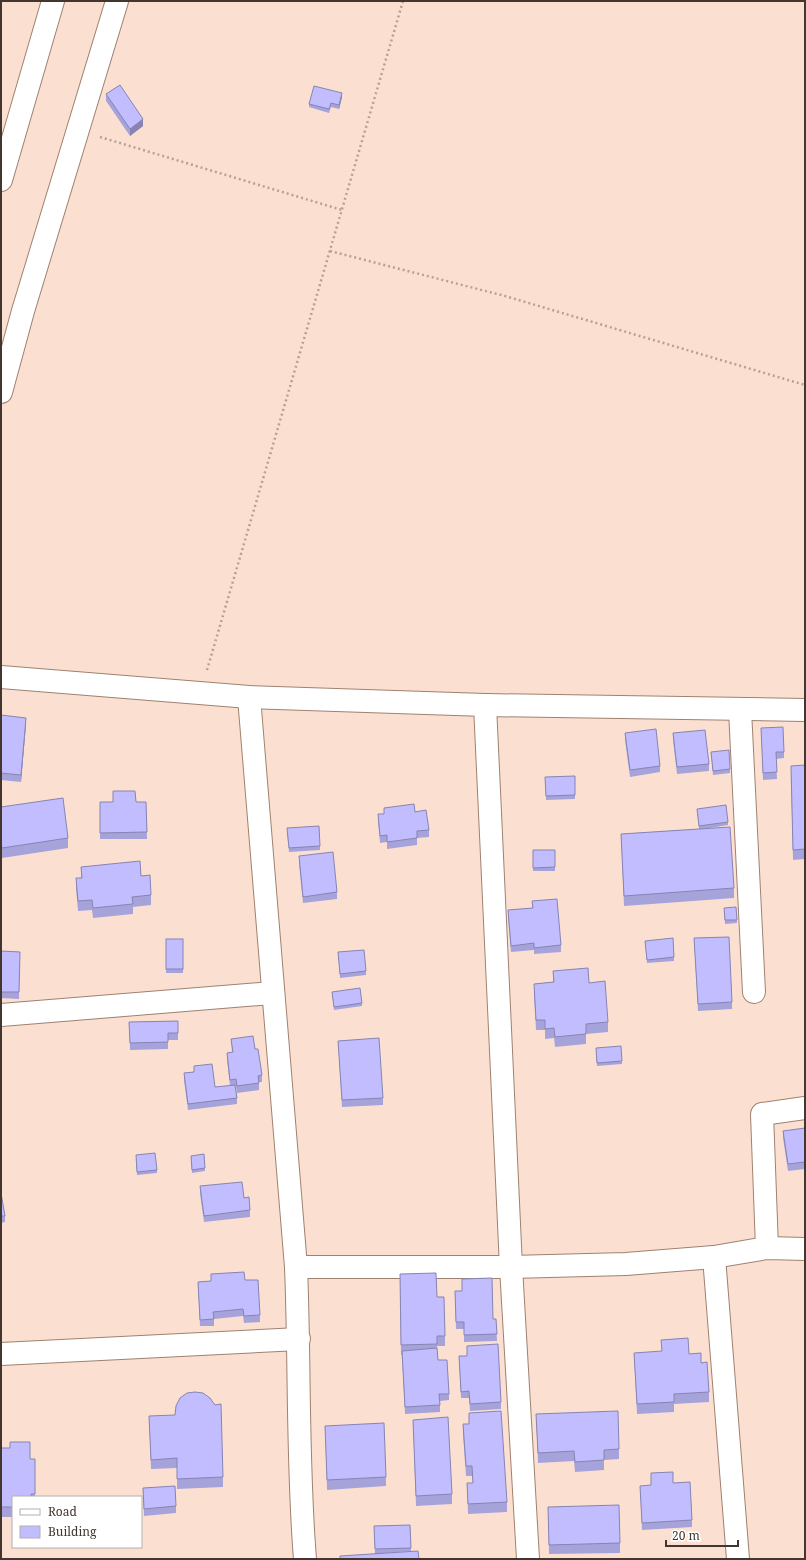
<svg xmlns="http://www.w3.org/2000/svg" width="806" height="1560" viewBox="0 0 806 1560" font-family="'Noto Serif',serif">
  <rect width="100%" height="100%" fill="#fbe0d2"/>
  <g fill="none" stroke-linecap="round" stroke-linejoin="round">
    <defs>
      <g id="minor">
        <path d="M1 392 23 311 117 1"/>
        <path d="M1 677 249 697 485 705 805 710"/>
        <path d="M249 697 296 1267H511L626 1264 714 1257 767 1248 805 1249"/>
        <path d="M485 705 511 1267 528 1559"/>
        <path d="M740 710 754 992"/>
        <path d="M1 1015 272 993"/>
        <path d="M767 1248 762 1114 805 1108"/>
        <path d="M714 1257 738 1559"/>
        <path d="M296 1267C300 1365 297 1462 305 1559"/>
        <path d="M1 1354 299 1339"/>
      </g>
      <path id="highway" d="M1 180 53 1"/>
    </defs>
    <!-- minor casing -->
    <use href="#minor" stroke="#9f8170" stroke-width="24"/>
    <!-- highway casing -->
    <use href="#highway" stroke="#9f8170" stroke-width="24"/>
    <!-- path -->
    <g stroke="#b6a095" stroke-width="2.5" stroke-dasharray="2 3" stroke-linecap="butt">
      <path d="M100 137 342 210"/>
      <path d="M330 251 505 296 805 385"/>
      <path d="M207 670 403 1"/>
    </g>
    <!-- minor -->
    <use href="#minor" stroke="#fff" stroke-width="22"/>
    <!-- highway -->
    <use href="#highway" stroke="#fff" stroke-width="22"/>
  </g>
  <!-- wall -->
  <g fill="#a6a3db">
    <path d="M106 94 143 126 130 136 106 101Z"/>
    <path d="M342 97 339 109 331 107 329 113 309 107V104Z"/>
    <path d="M1 715 26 724 21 782 1 780Z"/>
    <path d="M761 728 784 752V758L776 759 777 779 763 780Z"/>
    <path d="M625 733 660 766V772L630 777 625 740Z"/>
    <path d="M673 733 709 764V771L677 774 673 740Z"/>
    <path d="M711 752 730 769V773L713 775Z"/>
    <path d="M805 765V859L793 860 791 776Z"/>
    <path d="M545 777 575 795V799L546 800Z"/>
    <path d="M100 802H146L147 839H100Z"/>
    <path d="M1 807 68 838V848L2 858 1 852Z"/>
    <path d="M384 808 415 812 429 830V837L417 838V845L387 849V842L380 843 378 821V814H384Z"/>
    <path d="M697 809 728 822V825L705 829 734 888V898L624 906 621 834 699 829Z"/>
    <path d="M287 832 320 846V850L289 852Z"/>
    <rect x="533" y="850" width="22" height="21"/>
    <path d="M299 856 337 892V899L303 903 299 863Z"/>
    <path d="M81 867 141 876 151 895V905L133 907V914L93 918 92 910 78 911 76 888V878H81Z"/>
    <path d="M532 901 561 945V952L534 954V950L511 952 508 917V910L532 908Z"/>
    <path d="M736 907 737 923 725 924 724 911Z"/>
    <path d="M694 938 732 1002V1009L698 1011Z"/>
    <rect x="166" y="939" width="17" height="34"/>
    <path d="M645 941 674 957V961L647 963Z"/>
    <path d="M1 951 20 952 19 999 1 998Z"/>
    <path d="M338 952 366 971V975L340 978Z"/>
    <path d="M553 971 589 983 608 1022V1032L586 1034V1044L555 1047 554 1038 545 1039V1030H536L534 994V984L553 982Z"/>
    <path d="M332 992 362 1003V1006L334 1010Z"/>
    <path d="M178 1021V1040H168V1049L130 1050 129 1022Z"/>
    <path d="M231 1039 255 1049 262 1075V1082H259V1090L237 1093 236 1086H235L237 1098V1104L188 1110 184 1080V1073L194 1072V1066L215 1087 230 1086 227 1060V1053L232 1052Z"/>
    <path d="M338 1041 383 1098V1105L342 1107Z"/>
    <path d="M596 1052 622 1061V1064L597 1066Z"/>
    <path d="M805 1128V1169L788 1171 783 1138V1131Z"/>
    <path d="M191 1156 205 1168V1171L192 1173Z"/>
    <path d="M136 1158 157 1170V1173L137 1175Z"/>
    <path d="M200 1186 244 1198 250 1210V1217L204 1222 200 1193Z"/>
    <path d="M1 1193 5 1216V1222L1 1223Z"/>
    <path d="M211 1274 245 1280 260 1315V1322L244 1323 243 1316 214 1319V1326H200L198 1282 211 1281Z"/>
    <path d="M400 1274 437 1297 445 1336V1346H437L438 1360 449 1394V1400L440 1401V1412L405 1414 402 1355H401Z"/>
    <path d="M455 1291 493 1319H496L497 1341 464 1342V1329H456Z"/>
    <path d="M467 1346 501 1402V1409L470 1411 469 1398H461L459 1356H467Z"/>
    <path d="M634 1353 689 1354 701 1363 709 1392V1402L674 1404V1412L637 1414Z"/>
    <path d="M469 1413 507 1502V1512L468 1514 467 1483H473L472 1476H466L463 1434V1424H469Z"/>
    <path d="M536 1414 619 1449V1459L604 1460V1470L575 1472 574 1461 538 1463Z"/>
    <path d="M149 1416 223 1477V1487L177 1489V1468L151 1469Z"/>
    <path d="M413 1420 452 1494V1504L416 1506Z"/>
    <path d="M325 1426 386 1477V1486L327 1490Z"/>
    <path d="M1 1448 30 1459H35V1497H13V1517H1Z"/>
    <path d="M651 1473 673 1483 692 1520V1527L642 1530 640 1486H651Z"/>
    <path d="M143 1488 176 1506V1513L144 1516Z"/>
    <path d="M548 1507 620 1543V1553L549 1554Z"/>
    <path d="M410 1525 411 1551 375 1554 374 1526Z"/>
  </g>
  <!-- shaded-wall -->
  <g fill="#8784b2">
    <path d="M342 93V97L339 109V105Z"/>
    <path d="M143 119V126L130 136V129Z"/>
    <path d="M26 718V724L21 782V775Z"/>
  </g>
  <!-- building -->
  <g fill="#c1bdff" stroke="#8784b2">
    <path d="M120 85 143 119 130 129 106 94Z"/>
    <path d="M314 86 342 93 339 105 331 103 329 109 309 104Z"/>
    <path d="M1 715 26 718 21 775 1 773Z"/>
    <path d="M783 727 784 752H776L777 772 763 773 761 728Z"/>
    <path d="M656 729 660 766 630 770 625 733Z"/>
    <path d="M705 730 709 764 677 767 673 733Z"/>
    <path d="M729 750 730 769 713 771 711 752Z"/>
    <path d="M805 765V849L793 850 791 766Z"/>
    <path d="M575 776V795L546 796 545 777Z"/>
    <path d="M113 791H135L136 802H146L147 832 100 833V802H113Z"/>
    <path d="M63 798 68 838 2 848 1 842V807Z"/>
    <path d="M414 804 415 812 426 810 429 830 417 831V838L387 842V835L380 836 378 814H384V808Z"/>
    <path d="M726 805 728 822 699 826 697 809Z"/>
    <path d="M319 826 320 846 289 848 287 828Z"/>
    <path d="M730 827 734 888 624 896 621 834Z"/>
    <path d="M533 850H555V867L533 868Z"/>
    <path d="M333 852 337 892 303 897 299 856Z"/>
    <path d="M140 861 141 876 150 875 151 895 132 897 133 904 93 908 92 900 78 901 76 878H82L81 867Z"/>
    <path d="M557 899 561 945 534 948V943L511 946 508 910 533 908 532 901Z"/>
    <path d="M736 907 737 920H725L724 908Z"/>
    <path d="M729 937 732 1002 698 1004 694 938Z"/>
    <path d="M673 938 674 957 647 960 645 941Z"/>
    <rect x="166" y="939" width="17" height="30"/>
    <path d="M364 950 366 971 340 974 338 952Z"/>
    <path d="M1 951 20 952 19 992H1Z"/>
    <path d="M588 968 589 983 605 981 608 1022 586 1024V1034L555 1037 554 1028 545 1029V1020H536L534 984 554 982 553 971Z"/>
    <path d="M360 988 362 1003 334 1007 332 992Z"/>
    <path d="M178 1021V1033H168V1042L130 1043 129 1022Z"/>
    <path d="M253 1036 255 1049H258L262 1075 258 1076 259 1083 237 1086 236 1079 230 1080 227 1053 233 1052 231 1039Z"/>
    <path d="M379 1038 383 1098 342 1100 338 1041Z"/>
    <path d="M621 1046 622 1061 597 1063 596 1048Z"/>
    <path d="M212 1064 215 1087 235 1085 237 1098 188 1104 184 1073 194 1072V1066Z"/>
    <path d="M805 1128V1162L788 1164 783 1131Z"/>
    <path d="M155 1153 157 1170 137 1172 136 1155Z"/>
    <path d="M204 1154 205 1168 192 1170 191 1156Z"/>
    <path d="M242 1182 244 1198 249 1197 250 1210 204 1216 200 1186Z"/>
    <path d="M1 1193 5 1216H1Z"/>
    <path d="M244 1272 245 1280H258L260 1315 244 1316 243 1309 213 1312 214 1319 200 1320 198 1282 211 1281V1274Z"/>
    <path d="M436 1273 437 1297H444L445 1336H437V1344L401 1345 400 1274Z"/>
    <path d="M492 1278 493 1319H496L497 1334 464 1335V1322H456L455 1291H462V1279Z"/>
    <path d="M688 1338 689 1354 701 1353V1363L707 1362 709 1392 674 1394V1402L637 1404 634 1353 662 1351 661 1340Z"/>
    <path d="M498 1344 501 1402 470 1404 469 1391 461 1392 459 1356H467V1346Z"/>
    <path d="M437 1348 438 1360H447L449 1394H439L440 1405 405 1407 402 1351Z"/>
    <path d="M195 1392 203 1393 210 1398 215 1405 221 1404 223 1477 177 1479V1458L151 1460 149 1416 175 1415 176 1406 180 1398 187 1393Z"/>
    <path d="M501 1411 507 1502 468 1504 467 1483H473L472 1466H466L463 1424H469V1413Z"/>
    <path d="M618 1411 619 1449 604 1450V1460L575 1462 574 1451 538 1453 536 1414Z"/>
    <path d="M448 1417 452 1494 416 1496 413 1420Z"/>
    <path d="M384 1423 386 1477 327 1480 325 1426Z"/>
    <path d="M10 1442H30V1459H35V1494H31V1497H13V1507H1V1448H10Z"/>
    <path d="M673 1472V1483L690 1482 692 1520 642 1523 640 1486 651 1485V1473Z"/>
    <path d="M175 1486 176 1506 144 1509 143 1488Z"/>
    <path d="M619 1505 620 1543 549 1545 548 1507Z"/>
    <path d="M410 1525 411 1548 375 1549 374 1526Z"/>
    <path d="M418 1551 419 1559H340V1556Z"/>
  </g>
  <!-- border -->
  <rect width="806" height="1560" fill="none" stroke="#43362f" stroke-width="4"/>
  <!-- legend -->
  <rect x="12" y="1496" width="130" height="52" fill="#ffffff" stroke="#b4afac"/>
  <rect x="20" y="1509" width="20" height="6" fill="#ffffff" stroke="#b4afac"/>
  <text x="48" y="1516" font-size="12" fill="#43362f">Road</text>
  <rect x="20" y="1526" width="20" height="12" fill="#c1bdff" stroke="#b4afac"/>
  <text x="48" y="1536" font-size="12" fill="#43362f">Building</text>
  <!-- scale -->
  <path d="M666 1540v6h72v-6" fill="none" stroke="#43362f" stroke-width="2"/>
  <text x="672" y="1540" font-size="12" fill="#43362f" stroke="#ffffff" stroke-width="3" paint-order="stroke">20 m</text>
</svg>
